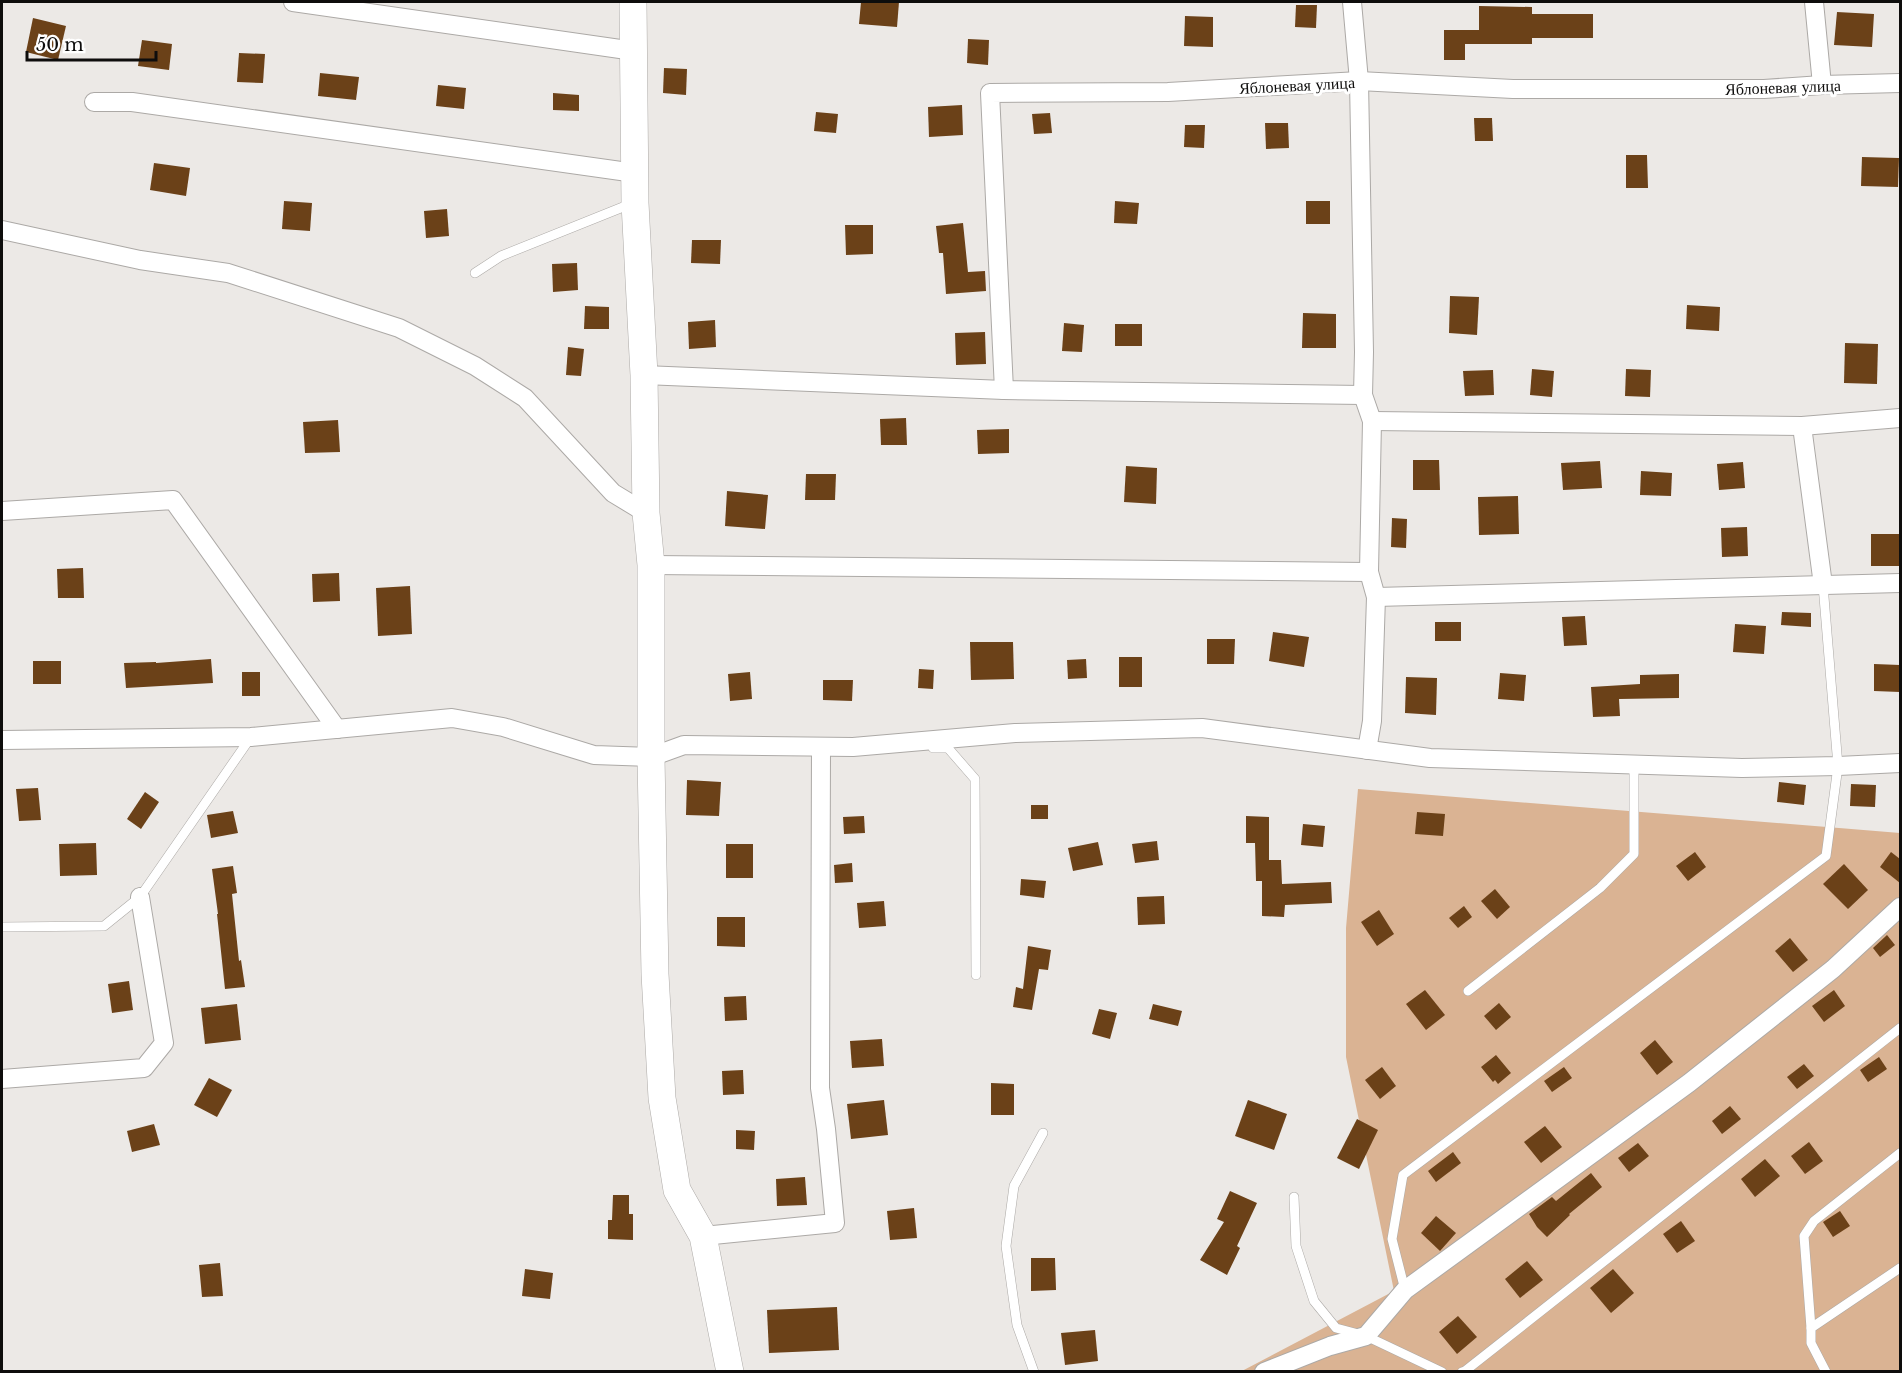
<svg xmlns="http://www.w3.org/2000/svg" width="1902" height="1373" viewBox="0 0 1902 1373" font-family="'Libre Baskerville',serif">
  <rect width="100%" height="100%" fill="#ece9e6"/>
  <!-- green -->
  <path fill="#dab393" d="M1358 789 1900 833V1371L1240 1372 1394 1291 1346 1057V928Z"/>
  <!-- building -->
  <g fill="#6b4118">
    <path d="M861 2H899L897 27 859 24Z"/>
    <path d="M1296 5H1317L1316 28 1295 27Z"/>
    <path d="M1479 6 1532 7V14H1593V38H1532V44H1465V60H1444V30H1479Z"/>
    <path d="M1837 12 1874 14 1872 47 1834 45Z"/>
    <path d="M1185 16 1213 17V47L1184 46Z"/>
    <path d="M33 18 66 26 58 60 26 52Z"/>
    <path d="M968 39 989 40 988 65 967 63Z"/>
    <path d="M142 40 172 44 169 70 138 66Z"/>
    <path d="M239 53 265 54 263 83 237 82Z"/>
    <path d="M664 68 687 69 686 95 663 93Z"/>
    <path d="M320 73 359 77 356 100 318 96Z"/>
    <path d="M438 85 466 88 464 109 436 106Z"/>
    <path d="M553 93 579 95V111L553 110Z"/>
    <path d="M962 105 963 135 929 137 928 107Z"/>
    <path d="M816 112 838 114 836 133 814 131Z"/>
    <path d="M1050 113 1052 133 1034 134 1032 114Z"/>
    <path d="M1474 118H1492L1493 141H1475Z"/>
    <path d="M1265 123H1288L1289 148 1266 149Z"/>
    <path d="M1185 125H1205L1204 148 1184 147Z"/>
    <path d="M1626 155H1647L1648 188H1626Z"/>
    <path d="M1862 157 1899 158 1898 187 1861 186Z"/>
    <path d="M154 163 190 168 186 196 150 190Z"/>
    <path d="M284 201 312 203 310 231 282 229Z"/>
    <path d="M1115 201 1139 203 1137 224 1114 223Z"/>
    <rect x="1306" y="201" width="24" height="23"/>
    <path d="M447 209 449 236 426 238 424 211Z"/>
    <path d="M963 223 968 272 985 271 986 291 946 294 943 253H939L936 226Z"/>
    <path d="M845 225H873V254L846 255Z"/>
    <path d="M692 240H721L720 264 691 263Z"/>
    <path d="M577 263 578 290 553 292 552 264Z"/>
    <path d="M1450 296 1479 297 1477 335 1449 333Z"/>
    <path d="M1687 305 1720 307 1719 331 1686 329Z"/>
    <path d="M585 306 609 307V329H584Z"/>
    <path d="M1303 313 1336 314V348H1302Z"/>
    <path d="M715 320 716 347 689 349 688 322Z"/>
    <path d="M1064 323 1084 325 1082 352 1062 351Z"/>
    <rect x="1115" y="324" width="27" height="22"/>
    <path d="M985 332 986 364 956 365 955 333Z"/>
    <path d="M1845 343 1878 344 1877 384 1844 383Z"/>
    <path d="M568 347 584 349 581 376 566 375Z"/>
    <path d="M1532 369 1554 371 1552 397 1530 395Z"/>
    <path d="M1626 369 1651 370 1650 397 1625 396Z"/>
    <path d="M1493 370 1494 395 1465 396 1463 371Z"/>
    <path d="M906 418 907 445H881L880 419Z"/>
    <path d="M338 420 340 452 305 453 303 422Z"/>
    <path d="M1009 429V453L978 454 977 430Z"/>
    <path d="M1413 460H1439L1440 490H1413Z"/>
    <path d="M1600 461 1602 488 1563 490 1561 463Z"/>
    <path d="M1743 462 1745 488 1719 490 1717 464Z"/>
    <path d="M1126 466 1157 468 1156 504 1124 502Z"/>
    <path d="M1641 471 1672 473 1671 496 1640 495Z"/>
    <path d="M806 474H836L835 500H805Z"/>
    <path d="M727 491 768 495 765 529 725 526Z"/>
    <path d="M1518 496 1519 534 1479 535 1478 497Z"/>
    <path d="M1392 518 1407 519 1406 548 1391 547Z"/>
    <path d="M1747 527 1748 556 1722 557 1721 528Z"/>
    <rect x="1871" y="534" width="29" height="32"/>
    <path d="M83 568 84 598H58L57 569Z"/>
    <path d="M339 573 340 601 313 602 312 574Z"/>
    <path d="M410 586 412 634 378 636 376 588Z"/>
    <path d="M1782 612 1811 613V627L1781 625Z"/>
    <path d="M1585 616 1587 645 1564 646 1562 617Z"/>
    <rect x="1435" y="622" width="26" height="19"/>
    <path d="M1735 624 1766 626 1764 654 1733 652Z"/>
    <path d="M1273 632 1309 637 1304 667 1269 661Z"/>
    <path d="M1207 639H1235L1234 664H1207Z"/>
    <path d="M970 642H1013L1014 679 971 680Z"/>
    <rect x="1119" y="657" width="23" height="30"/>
    <path d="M211 659 213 683 126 688 124 663 156 662V663Z"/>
    <path d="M1086 659 1087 678 1068 679 1067 660Z"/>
    <rect x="33" y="661" width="28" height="23"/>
    <path d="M1874 664 1900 665V692L1874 691Z"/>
    <path d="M919 669 934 670 933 689 918 688Z"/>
    <rect x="242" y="672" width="18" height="24"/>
    <path d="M750 672 752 699 730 701 728 674Z"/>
    <path d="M1500 673 1526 675 1524 701 1498 699Z"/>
    <path d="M1679 674V698L1619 699 1620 716 1593 717 1591 687 1640 684V675Z"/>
    <path d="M1406 677 1437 678 1436 715 1405 713Z"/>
    <path d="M823 680H853L852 701 823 700Z"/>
    <path d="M687 780 721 782 719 816 686 815Z"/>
    <path d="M1779 782 1806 785 1804 805 1777 802Z"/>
    <path d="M1851 784 1876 785 1875 807 1850 806Z"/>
    <path d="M38 788 41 820 19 821 16 789Z"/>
    <path d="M145 792 159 802 141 829 127 819Z"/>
    <rect x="1031" y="805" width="17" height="14"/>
    <path d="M233 811 238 833 211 838 207 815Z"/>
    <path d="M1417 812 1445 814 1443 836 1415 834Z"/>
    <path d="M864 816 865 833 844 834 843 817Z"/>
    <path d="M1246 816 1269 817V860H1281L1282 884 1331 882 1332 903 1285 905 1284 917 1262 916V881H1256L1255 843H1246Z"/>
    <path d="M1303 824 1325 826 1323 847 1301 845Z"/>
    <path d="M1157 841 1159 860 1135 863 1132 844Z"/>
    <path d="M1098 842 1103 865 1073 871 1068 848Z"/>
    <path d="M96 843 97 875 60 876 59 844Z"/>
    <rect x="726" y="844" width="27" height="34"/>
    <path d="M1695 852 1706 867 1688 881 1676 866Z"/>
    <path d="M1891 852 1900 859V883L1880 867Z"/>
    <path d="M852 863 853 882 835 883 834 865Z"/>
    <path d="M1844 864 1868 890 1848 909 1823 884Z"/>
    <path d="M233 866 237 893 232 894 239 961 241 960 245 987 225 989 217 914H218L212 869Z"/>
    <path d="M1021 879 1046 881 1044 898 1020 895Z"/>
    <path d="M1495 889 1510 907 1497 919 1481 901Z"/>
    <path d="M1164 896 1165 924 1138 925 1137 897Z"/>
    <path d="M884 901 886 926 859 928 857 903Z"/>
    <path d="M1464 906 1472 917 1458 928 1449 918Z"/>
    <path d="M1379 910 1394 934 1377 946 1361 922Z"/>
    <path d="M717 917H745V947L717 946Z"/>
    <path d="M1887 935 1895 945 1880 957 1873 948Z"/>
    <path d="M1790 938 1808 960 1793 972 1775 951Z"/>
    <path d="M1028 946 1051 950 1048 970 1039 969 1032 1010 1013 1007 1016 987 1023 989Z"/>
    <path d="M129 981 133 1010 112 1013 108 984Z"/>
    <path d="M1425 990 1445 1015 1426 1030 1406 1004Z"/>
    <path d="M1834 990 1845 1006 1824 1022 1812 1006Z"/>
    <path d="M746 996 747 1020 725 1021 724 997Z"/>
    <path d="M1499 1003 1511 1017 1496 1030 1484 1016Z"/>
    <path d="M237 1004 241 1040 205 1044 201 1008Z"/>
    <path d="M1153 1004 1182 1011 1178 1026 1149 1019Z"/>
    <path d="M1099 1009 1117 1013 1110 1039 1092 1034Z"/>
    <path d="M882 1039 884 1066 852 1068 850 1041Z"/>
    <path d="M1655 1040 1673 1062 1657 1075 1640 1053Z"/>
    <path d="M1496 1055 1511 1073 1498 1084 1495 1080 1493 1082 1481 1067Z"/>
    <path d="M1879 1057 1887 1069 1868 1082 1860 1070Z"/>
    <path d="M1804 1064 1814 1076 1797 1089 1787 1077Z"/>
    <path d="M1382 1067 1396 1086 1380 1099 1365 1080Z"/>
    <path d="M1564 1067 1572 1078 1552 1092 1544 1081Z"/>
    <path d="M743 1070 744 1094 723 1095 722 1071Z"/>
    <path d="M209 1078 232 1090 217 1117 194 1105Z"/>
    <path d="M991 1083 1014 1084V1115H991Z"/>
    <path d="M884 1100 888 1135 851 1139 847 1104Z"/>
    <path d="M1248 1100 1287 1114 1274 1150 1235 1136Z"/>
    <path d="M1730 1106 1741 1119 1722 1134 1712 1121Z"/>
    <path d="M1357 1119 1378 1130 1359 1169 1337 1158Z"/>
    <path d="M154 1124 160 1145 132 1152 127 1131Z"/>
    <path d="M1545 1126 1562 1147 1541 1163 1524 1142Z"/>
    <path d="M736 1130 755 1131 754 1150 736 1149Z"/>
    <path d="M1809 1142 1823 1161 1805 1174 1791 1156Z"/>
    <path d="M1638 1143 1649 1156 1629 1172 1618 1158Z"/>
    <path d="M1453 1152 1461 1163 1436 1182 1428 1171Z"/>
    <path d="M1765 1159 1780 1176 1755 1197 1741 1179Z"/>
    <path d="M1591 1173 1602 1187 1569 1214 1570 1215 1547 1237 1537 1227 1529 1214 1552 1197 1556 1201Z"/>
    <path d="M805 1177 807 1205 777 1206 776 1179Z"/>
    <path d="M1230 1191 1257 1203 1237 1246 1240 1248 1227 1275 1200 1260 1224 1222 1217 1219Z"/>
    <path d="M613 1195H629V1214H633V1240L608 1239V1220H612Z"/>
    <path d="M914 1208 917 1238 890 1240 887 1211Z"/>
    <path d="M1840 1211 1850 1226 1833 1237 1823 1222Z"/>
    <path d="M1436 1216 1456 1233 1440 1251 1421 1233Z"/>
    <path d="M1681 1221 1695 1241 1677 1253 1663 1234Z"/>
    <path d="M1031 1258H1055L1056 1290 1031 1291Z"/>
    <path d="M1527 1261 1543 1280 1520 1298 1505 1279Z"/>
    <path d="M220 1263 223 1296 202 1297 199 1265Z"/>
    <path d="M525 1269 553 1273 550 1299 522 1296Z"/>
    <path d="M1613 1269 1634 1293 1611 1313 1590 1288Z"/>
    <path d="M837 1307 839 1350 769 1353 767 1310Z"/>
    <path d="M1458 1316 1477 1337 1457 1354 1439 1332Z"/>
    <path d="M1095 1330 1098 1361 1065 1365 1061 1333Z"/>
  </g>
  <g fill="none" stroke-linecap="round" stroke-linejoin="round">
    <defs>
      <g id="lane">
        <path d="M475 273 501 256 633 203"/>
        <path d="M933 748H948L975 779 976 975"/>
        <path d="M2 927 104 926 140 897 251 737"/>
        <path d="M1468 991 1600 888 1634 854V765"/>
        <path d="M1294 1197 1296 1246 1314 1301 1336 1328 1366 1336 1442 1372"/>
        <path d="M1405 1290 1392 1239 1403 1175 1826 856 1838 766 1823 585"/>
        <path d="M1811 1328 1804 1236 1814 1221 1900 1153"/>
        <path d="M1034 1372 1017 1325 1006 1246 1014 1186 1043 1133"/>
        <path d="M1462 1372 1465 1371 1900 1028"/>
        <path d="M1826 1372 1811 1343V1328L1900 1268"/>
      </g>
      <g id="street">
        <path d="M293 2 634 51"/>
        <path d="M1352 2 1359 81 1364 352 1363 395 1372 421 1369 572 1376 597 1372 721 1367 750"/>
        <path d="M1814 2 1822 85"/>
        <path d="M94 102H132L635 173"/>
        <path d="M2 230 140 260 228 273 399 328 475 366 525 398 613 493 646 513"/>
        <path d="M644 375 1004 390 1363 395"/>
        <path d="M1004 390 990 93 1168 92 1359 81 1513 89H1764L1822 85 1900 83"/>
        <path d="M1372 421 1802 426 1900 418"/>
        <path d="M1802 426 1823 585"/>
        <path d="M2 511 173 500 337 729"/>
        <path d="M651 565 1369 572"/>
        <path d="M1376 597 1900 583"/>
        <path d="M2 740 251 737 452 718 503 727 594 755 651 757 684 745 853 747 1015 733 1202 728 1430 758 1742 768 1838 766 1900 763"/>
        <path d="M2 1079 144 1068 164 1043 140 897"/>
        <path d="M703 1236 835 1223 826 1129 820 1088 821 747"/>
        <path d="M1264 1372 1330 1346 1366 1336 1405 1290 1689 1083 1833 969 1900 907"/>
      </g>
      <path id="secondary" d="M633 2 635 203 644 375 646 513 651 565V757L655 974 662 1098 677 1190 703 1236 730 1372"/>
    </defs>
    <!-- lane casing -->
    <use href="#lane" stroke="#aca9a6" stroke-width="10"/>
    <!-- street casing -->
    <use href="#street" stroke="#aca9a6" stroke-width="20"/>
    <!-- secondary casing -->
    <use href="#secondary" stroke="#aca9a6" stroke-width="28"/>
    <!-- lane -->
    <use href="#lane" stroke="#fff" stroke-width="9"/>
    <!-- street -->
    <use href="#street" stroke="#fff" stroke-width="18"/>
    <!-- secondary -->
    <use href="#secondary" stroke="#fff" stroke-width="27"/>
  </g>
  <g text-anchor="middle" stroke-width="6" stroke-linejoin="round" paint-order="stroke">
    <!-- street labels -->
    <g font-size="16" fill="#0e0d0c" stroke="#fff">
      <text transform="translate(1297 85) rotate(-3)" y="6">Яблоневая улица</text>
      <text transform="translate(1783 87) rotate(-2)" y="6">Яблоневая улица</text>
    </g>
  </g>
  <!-- border -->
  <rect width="1902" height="1373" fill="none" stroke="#0e0d0c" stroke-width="6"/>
  <!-- scale -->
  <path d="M27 51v9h129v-9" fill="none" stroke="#0e0d0c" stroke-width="3"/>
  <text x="36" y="51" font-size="18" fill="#0e0d0c" stroke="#ffffff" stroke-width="4.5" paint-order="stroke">50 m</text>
</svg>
